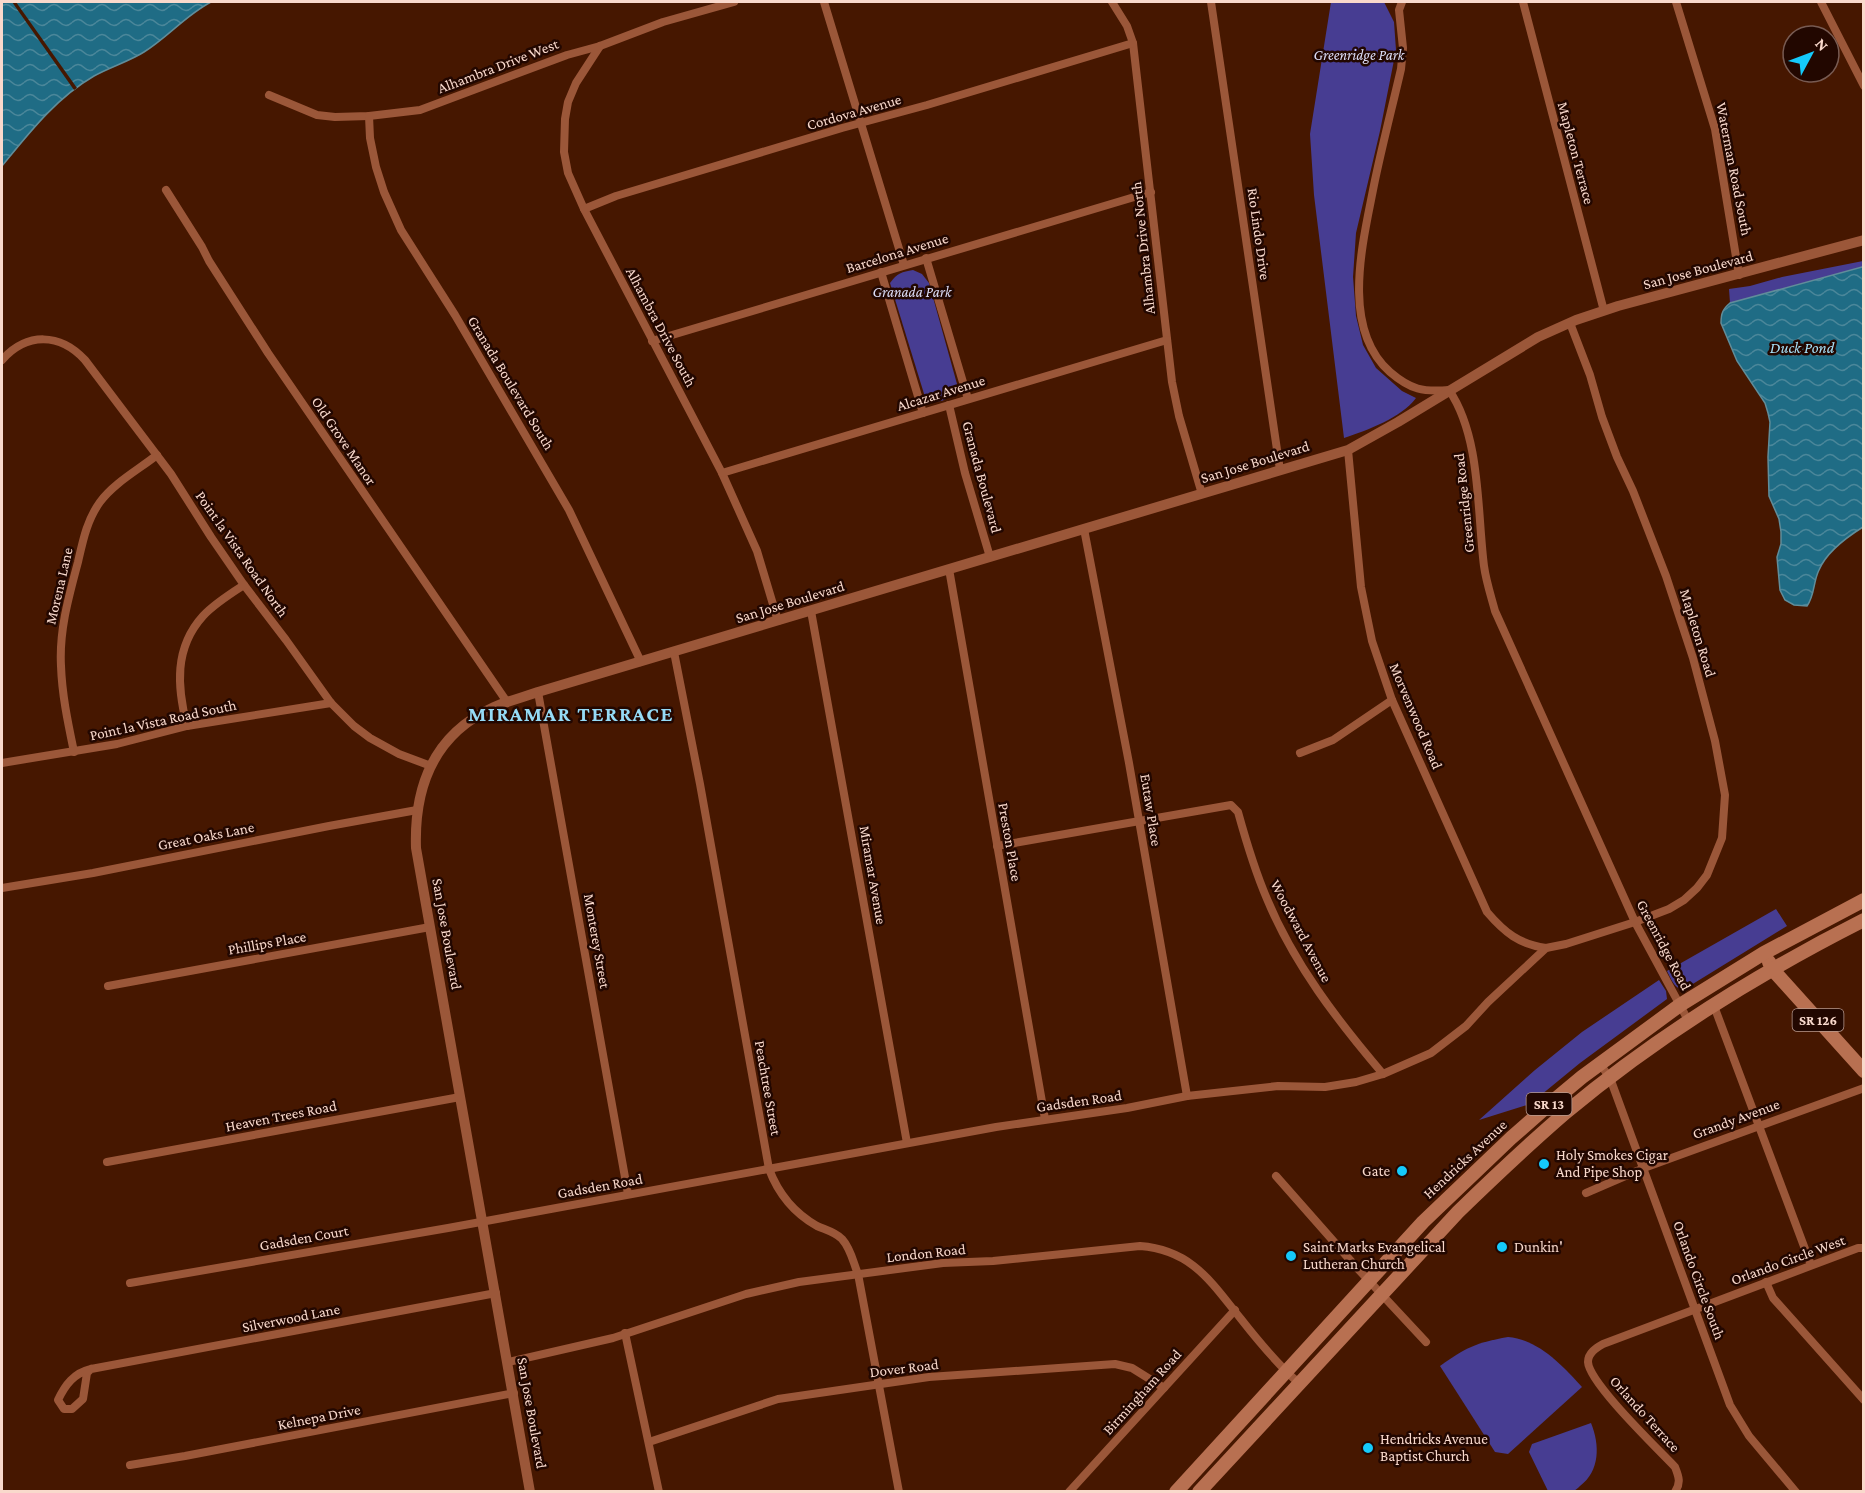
<svg xmlns="http://www.w3.org/2000/svg" width="1865" height="1493" viewBox="0 0 1865 1493" font-family="'Crimson Pro',serif">
  <defs>
    <pattern id="water-waves" width="16" height="10" patternUnits="userSpaceOnUse" patternTransform="scale(1.5)"><rect width="16" height="10" fill="#1f6c85"/><path d="M0 5q4-4 8 0t8 0" fill="none" stroke="#4b879a"/></pattern>
  </defs>
  <rect width="100%" height="100%" fill="#461700"/>
  <!-- green -->
  <g fill="#473d92">
    <path d="M1331 2H1384L1394 22 1396 50 1380 131 1356 233 1353 277 1356 316 1363 345 1376 368 1402 391 1416 398C1401 418 1368 430 1344 438L1314 195 1310 134Z"/>
    <path d="M1863 261V267L1730 303 1729 289 1750 286 1782 277Z"/>
    <path d="M913 270 922 274 929 283 957 384C949 400 942 406 925 397L890 283C897 273 902 272 913 270Z"/>
    <path d="M1776 909 1787 926 1683 990C1674 988 1671 979 1667 971Z"/>
    <path d="M1659 980 1666 991 1667 999 1580 1063 1530 1104 1479 1120 1535 1070 1582 1032Z"/>
    <path d="M1508 1337C1538 1339 1563 1366 1582 1387L1508 1454 1495 1452 1440 1366C1467 1347 1475 1343 1508 1337Z"/>
    <path d="M1591 1423C1600 1445 1600 1471 1580 1486 1578 1488 1574 1491 1572 1492 1565 1493 1555 1492 1548 1491L1529 1452 1532 1444Z"/>
  </g>
  <!-- water -->
  <g fill="url(#water-waves)" stroke="#608d9a" stroke-width="1.5">
    <path d="M2 2H211C186 15 168 37 144 52 130 61 110 67 94 76 56 98 29 133 2 166Z"/>
    <path d="M1862 267H1864L1863 527C1847 537 1826 553 1819 570 1813 582 1815 595 1807 606L1794 605 1785 600 1780 590 1777 557 1781 544V532L1779 519 1769 496 1768 457 1770 422 1768 413 1765 403 1737 361 1721 323C1721 313 1723 309 1730 303Z"/>
  </g>
  <!-- pier -->
  <path fill="#461700" d="M12 2H16L77 88 74 90Z"/>
  <g fill="none" stroke-linecap="round" stroke-linejoin="round">
    <!-- minor -->
    <g stroke="#9b5739" stroke-width="8">
      <path d="M824 2 904 265"/>
      <path d="M1112 2 1127 26 1133 43 1172 382 1179 416 1202 494"/>
      <path d="M1211 2 1280 470"/>
      <path d="M1402 2 1399 10 1403 48 1401 69C1392 108 1382 146 1374 185 1363 242 1340 328 1390 372 1411 390 1423 392 1449 390 1481 437 1477 511 1484 566 1486 581 1491 596 1495 611L1635 922 1689 1022"/>
      <path d="M1523 2 1604 311"/>
      <path d="M1676 2 1715 129 1739 275"/>
      <path d="M1821 2 1864 86"/>
      <path d="M600 46 576 83 568 102 565 119 564 152 568 173 584 209 722 473 757 551 778 621"/>
      <path d="M269 95 317 115 335 117 369 116 420 110 567 55 600 46 663 22 734 2"/>
      <path d="M369 116 370 138 376 167 384 192 401 230 455 315 569 510 641 662"/>
      <path d="M166 190 202 247 209 261 268 353 507 702"/>
      <path d="M584 209 616 196 842 128 927 105 1133 43"/>
      <path d="M926 258 968 399"/>
      <path d="M881 272 923 413"/>
      <path d="M652 341 1151 192"/>
      <path d="M2 360C27 332 60 333 85 360L171 474 211 537 244 585 286 640 331 703 354 726 370 738 399 754 431 766"/>
      <path d="M949 405 965 473 990 557"/>
      <path d="M1348 450 1361 587 1372 641 1392 700 1487 912C1505 933 1519 944 1546 948"/>
      <path d="M722 473 1167 340"/>
      <path d="M1084 529 1129 763 1187 1096"/>
      <path d="M949 569 1045 1119"/>
      <path d="M811 611 907 1143"/>
      <path d="M674 652 700 784 769 1169C778 1193 794 1213 817 1226 826 1230 835 1232 842 1239 851 1249 853 1262 858 1274L899 1492"/>
      <path d="M538 692 628 1194"/>
      <path d="M187 726C177 687 174 648 203 616 214 604 230 594 244 585"/>
      <path d="M74 752C68 723 62 695 61 666 59 630 69 596 78 562 83 540 87 520 100 502 114 483 138 470 157 455"/>
      <path d="M1300 753 1333 740 1392 700"/>
      <path d="M2 763 117 744 187 726 331 703"/>
      <path d="M997 846 1231 805 1238 812C1246 841 1255 871 1267 899 1294 964 1337 1020 1383 1074"/>
      <path d="M2 888 93 873 329 826 417 810"/>
      <path d="M108 986 430 927"/>
      <path d="M1714 1006 1811 1265"/>
      <path d="M1600 1064 1610 1078 1730 1405 1749 1436 1796 1492"/>
      <path d="M107 1162 460 1097"/>
      <path d="M1276 1176 1358 1269 1426 1342"/>
      <path d="M1586 1193 1644 1168 1864 1088"/>
      <path d="M1766 1282 1773 1298 1864 1400"/>
      <path d="M130 1283 448 1228 996 1127 1127 1108 1187 1096 1278 1086 1325 1087 1356 1082 1383 1074 1431 1053 1466 1026 1488 1002 1546 948 1566 944 1635 922 1669 909 1684 900 1697 888 1707 875 1722 838 1725 795 1715 741 1693 658 1666 576 1633 491 1617 457 1602 417 1590 375 1570 323"/>
      <path d="M625 1333 659 1492"/>
      <path d="M508 1362 613 1338 746 1294 799 1282 943 1263 993 1261 1140 1246C1192 1250 1211 1282 1241 1319 1259 1342 1278 1365 1300 1384"/>
      <path d="M91 1369 87 1373 83 1399 72 1409H64L58 1400C65 1385 74 1373 91 1369L496 1293"/>
      <path d="M649 1442 778 1399 929 1377 1115 1364 1132 1368 1164 1388"/>
      <path d="M130 1465 185 1456 514 1393"/>
      <path d="M1069 1492 1235 1310"/>
      <path d="M1675 1492C1681 1483 1679 1477 1675 1467 1658 1449 1589 1383 1588 1362 1588 1353 1596 1348 1603 1344L1858 1248H1864"/>
    </g>
    <!-- tertiary -->
    <path stroke="#9b5739" stroke-width="10" d="M530 1492 416 848C414 787 434 734 494 707 508 701 524 697 538 692L1348 450 1398 422 1538 337 1576 320 1618 306 1864 240"/>
    <!-- primary -->
    <g stroke="#b87051" stroke-width="14">
      <path d="M1769 962 1773 970 1864 1071"/>
      <path d="M1176 1492 1423 1222 1511 1138 1552 1102 1582 1077 1680 1005 1764 953 1864 900"/>
      <path d="M1199 1492 1458 1212C1493 1178 1528 1145 1565 1113 1656 1037 1759 973 1864 920"/>
    </g>
  </g>
  <!-- markers -->
  <g fill="#15cafb" stroke="#220700" stroke-width="2">
    <circle cx="1544" cy="1164" r="6"/>
    <circle cx="1402" cy="1171" r="6"/>
    <circle cx="1502" cy="1247" r="6"/>
    <circle cx="1291" cy="1256" r="6"/>
    <circle cx="1368" cy="1448" r="6"/>
  </g>
  <g text-anchor="middle" stroke-width="5" stroke-linejoin="round" paint-order="stroke">
    <!-- shield labels -->
    <g fill="#220700" stroke="#b89a8f" stroke-width="1.5">
      <rect x="1792.5" y="1009" width="51" height="22" rx="4.5"/>
      <rect x="1526.5" y="1093" width="45" height="22" rx="4.5"/>
    </g>
    <g font-size="14" font-weight="bold" fill="#f9d9cc">
      <text x="1818" y="1025">SR 126</text>
      <text x="1549" y="1109">SR 13</text>
    </g>
    <!-- park labels -->
    <g font-size="15" font-style="italic" fill="#dcddf6" stroke="#220700">
      <text x="1359" y="60">Greenridge Park</text>
      <text x="912" y="297">Granada Park</text>
    </g>
    <!-- street labels -->
    <g font-size="15" fill="#f9d9cc" stroke="#220700">
      <text transform="translate(498 66) rotate(-21)" y="5">Alhambra Drive West</text>
      <text transform="translate(854 112) rotate(-16)" y="5">Cordova Avenue</text>
      <text transform="translate(1576 153) rotate(75)" y="5">Mapleton Terrace</text>
      <text transform="translate(1734 169) rotate(79)" y="5">Waterman Road South</text>
      <text transform="translate(1259 234) rotate(82)" y="5">Rio Lindo Drive</text>
      <text transform="translate(1143 248) rotate(-96)" y="5">Alhambra Drive North</text>
      <text transform="translate(897 253) rotate(-17)" y="5">Barcelona Avenue</text>
      <text transform="translate(1698 270) rotate(-15)" y="5">San Jose Boulevard</text>
      <text transform="translate(661 327) rotate(62)" y="5">Alhambra Drive South</text>
      <text transform="translate(511 383) rotate(59)" y="5">Granada Boulevard South</text>
      <text transform="translate(941 393) rotate(-17)" y="5">Alcazar Avenue</text>
      <text transform="translate(344 441) rotate(56)" y="5">Old Grove Manor</text>
      <text transform="translate(1255 462) rotate(-17)" y="5">San Jose Boulevard</text>
      <text transform="translate(982 477) rotate(75)" y="5">Granada Boulevard</text>
      <text transform="translate(1464 503) rotate(-96)" y="5">Greenridge Road</text>
      <text transform="translate(242 554) rotate(55)" y="5">Point la Vista Road North</text>
      <text transform="translate(59 586) rotate(-77)" y="5">Morena Lane</text>
      <text transform="translate(790 602) rotate(-17)" y="5">San Jose Boulevard</text>
      <text transform="translate(1698 633) rotate(73)" y="5">Mapleton Road</text>
      <text transform="translate(1416 716) rotate(67)" y="5">Morvenwood Road</text>
      <text transform="translate(163 720) rotate(-12)" y="5">Point la Vista Road South</text>
      <text transform="translate(1151 810) rotate(81)" y="5">Eutaw Place</text>
      <text transform="translate(206 836) rotate(-11)" y="5">Great Oaks Lane</text>
      <text transform="translate(1010 842) rotate(80)" y="5">Preston Place</text>
      <text transform="translate(873 875) rotate(80)" y="5">Miramar Avenue</text>
      <text transform="translate(1301 931) rotate(62)" y="5">Woodward Avenue</text>
      <text transform="translate(447 934) rotate(80)" y="5">San Jose Boulevard</text>
      <text transform="translate(597 941) rotate(80)" y="5">Monterey Street</text>
      <text transform="translate(267 943) rotate(-10)" y="5">Phillips Place</text>
      <text transform="translate(1664 945) rotate(62)" y="5">Greenridge Road</text>
      <text transform="translate(768 1088) rotate(80)" y="5">Peachtree Street</text>
      <text transform="translate(1079 1101) rotate(-8)" y="5">Gadsden Road</text>
      <text transform="translate(281 1116) rotate(-11)" y="5">Heaven Trees Road</text>
      <text transform="translate(1736 1119) rotate(-20)" y="5">Grandy Avenue</text>
      <text transform="translate(1465 1159) rotate(-43)" y="5">Hendricks Avenue</text>
      <text transform="translate(600 1186) rotate(-10)" y="5">Gadsden Road</text>
      <text transform="translate(304 1238) rotate(-10)" y="5">Gadsden Court</text>
      <text transform="translate(926 1253) rotate(-6)" y="5">London Road</text>
      <text transform="translate(1788 1260) rotate(-20)" y="5">Orlando Circle West</text>
      <text transform="translate(1699 1280) rotate(70)" y="5">Orlando Circle South</text>
      <text transform="translate(291 1318) rotate(-11)" y="5">Silverwood Lane</text>
      <text transform="translate(904 1368) rotate(-7)" y="5">Dover Road</text>
      <text transform="translate(1142 1392) rotate(-48)" y="5">Birmingham Road</text>
      <text transform="translate(532 1413) rotate(80)" y="5">San Jose Boulevard</text>
      <text transform="translate(1645 1414) rotate(48)" y="5">Orlando Terrace</text>
      <text transform="translate(319 1417) rotate(-11)" y="5">Kelnepa Drive</text>
    </g>
    <!-- poi labels -->
    <g font-size="15" fill="#f9d9cc" stroke="#220700" text-anchor="start">
      <text x="1556" y="1160">Holy Smokes Cigar<tspan x="1556" dy="17">And Pipe Shop</tspan></text>
      <text x="1390" y="1176" text-anchor="end">Gate</text>
      <text x="1303" y="1252">Saint Marks Evangelical<tspan x="1303" dy="17">Lutheran Church</tspan></text>
      <text x="1514" y="1252">Dunkin'</text>
      <text x="1380" y="1444">Hendricks Avenue<tspan x="1380" dy="17">Baptist Church</tspan></text>
    </g>
    <!-- water labels -->
    <g font-size="16" font-style="italic" fill="#a7e1f8" stroke="#220700">
      <text x="1802" y="353">Duck Pond</text>
    </g>
    <!-- district labels -->
    <g font-size="21" font-weight="bold" letter-spacing="1.5" fill="#95dbf6" stroke="#220700">
      <text x="571" y="721">MIRAMAR TERRACE</text>
    </g>
  </g>
  <!-- border -->
  <rect width="1865" height="1493" fill="none" stroke="#f9d9cc" stroke-width="6"/>
  <!-- north arrow -->
  <g transform="translate(1811 54) rotate(49)"><circle r="28" fill="#220700" stroke="#785b52" stroke-width="1.5"/>
  <path d="M0-4.5L10 22L0 15L-10 22Z" fill="#15cafb"/>
  <text y="-9" font-size="16" font-weight="bold" text-anchor="middle" fill="#f9d9cc">N</text>
  </g>
</svg>
